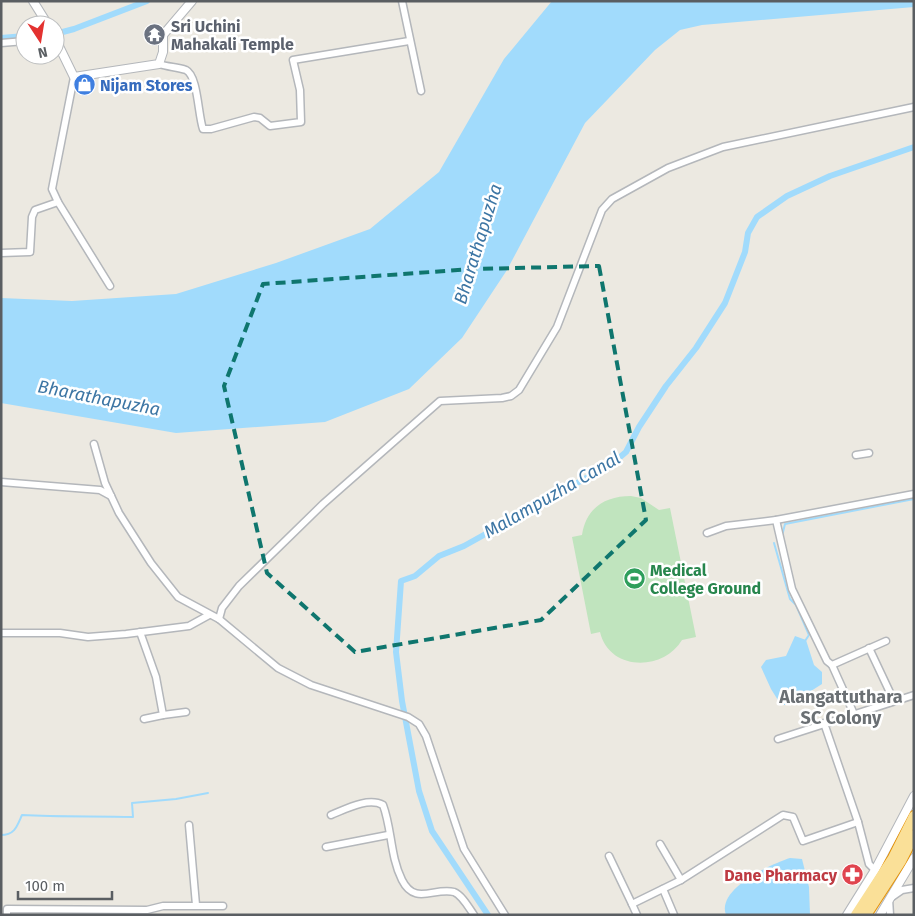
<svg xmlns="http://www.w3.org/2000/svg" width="915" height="916" viewBox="0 0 915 916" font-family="'Fira Sans',sans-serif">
  <rect width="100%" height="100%" fill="#ece9e1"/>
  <!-- green -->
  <path fill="#c0e4be" d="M631 496 641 498 659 510 670 508 696 637 682 640C663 672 609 671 600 632L591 634 572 537 582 535C586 508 605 496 631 496Z"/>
  <!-- water -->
  <g fill="#a1dbfc">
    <path d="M552 1H914V7L702 25 680 30 655 50 585 123 507 270 462 338 409 389 325 422 176 433 1 403V298L72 301 176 294 276 263 370 229 439 172 504 59Z"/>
    <path d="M795 636 806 640 814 665 822 672V684L789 705H781L771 689 761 667 766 660 786 656Z"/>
    <path d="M790 858 802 859 809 887 810 915H726C716 889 771 864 790 858Z"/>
  </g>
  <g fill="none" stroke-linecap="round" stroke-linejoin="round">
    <!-- stream -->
    <g stroke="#a1dbfc" stroke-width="2">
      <path d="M782 536 785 524 914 499"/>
      <path d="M774 543 790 599 796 605 809 635 805 641"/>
      <path d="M1 835C15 835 17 826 22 815 59 817 95 816 133 817L132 803 176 799 208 793"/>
    </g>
    <!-- canal -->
    <g stroke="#a1dbfc" stroke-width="6">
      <path d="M55 34 74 29 147 1"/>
      <path d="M1 38 25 36"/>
      <path d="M488 915 432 831 419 791 402 701 396 652 401 581 415 576 439 556 464 546 613 463 626 452 639 427 666 386 696 348 725 303 745 252 748 233 757 217 787 196 830 176 914 147"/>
    </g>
    <defs>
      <g id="minor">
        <path d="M402 1 421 91"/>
        <path d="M1 43 25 41"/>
        <path d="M159 64C168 67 177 67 186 70 198 76 198 115 203 129H211L254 117 260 118 270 126 301 122 300 90 293 60 409 41"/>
        <path d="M74 77 52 189 58 202 110 286"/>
        <path d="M1 253 30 252 32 217 35 210 58 202"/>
        <path d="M94 444 105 483 119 513 151 563 178 597 219 619 222 608 239 586 323 504 440 401 502 398 511 396 519 390 557 327 602 210 612 199 668 168 723 147 914 107"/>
        <path d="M856 455 869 453"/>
        <path d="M1 482 100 490 111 496"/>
        <path d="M776 520 792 589 827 661 832 665 886 641"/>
        <path d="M707 533 726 526 776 520 914 494"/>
        <path d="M219 619 278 668 311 685 408 717 419 724 426 736 464 849 505 915"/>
        <path d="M140 632 156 677 163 715 144 719"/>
        <path d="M1 633H60L88 637 126 634 189 626 209 615"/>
        <path d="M869 648 894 701"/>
        <path d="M832 665 854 714"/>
        <path d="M163 715 186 712"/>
        <path d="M824 723 858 822 869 864 875 870"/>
        <path d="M778 739 914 695"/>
        <path d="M331 815C346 809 368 797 383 805 392 829 390 856 402 880 415 906 434 887 454 892 462 895 469 908 474 915"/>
        <path d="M189 825 196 905"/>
        <path d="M660 844 681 880"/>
        <path d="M326 847 388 835"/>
        <path d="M609 856 632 904"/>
        <path d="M663 889 674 915"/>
        <path d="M7 915V909L147 910 163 906H223"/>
        <path d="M637 915 632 904 681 880 783 815 793 817 803 841 858 822"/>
        <path d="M890 915 889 899 902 890 914 888"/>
      </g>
      <g id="tertiary">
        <path d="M33 1 48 25"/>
        <path d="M55 38 74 77 159 64 163 52V35L192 1"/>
        <path d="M847 915 875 870 914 796"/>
        <path d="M880 915 914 858"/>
      </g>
      <g id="trunk">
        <path d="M856 915 893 858 914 816"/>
        <path d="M866 915 901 861 914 835"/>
      </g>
    </defs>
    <!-- minor casing -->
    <use href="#minor" stroke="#b4b7bb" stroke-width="9"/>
    <!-- tertiary casing -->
    <use href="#tertiary" stroke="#b4b7bb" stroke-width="10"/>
    <!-- trunk casing -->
    <use href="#trunk" stroke="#e69207" stroke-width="12"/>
    <!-- minor -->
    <use href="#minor" stroke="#fff" stroke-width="6"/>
    <!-- tertiary -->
    <use href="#tertiary" stroke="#fff" stroke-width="8"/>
    <!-- trunk -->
    <use href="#trunk" stroke="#fae098" stroke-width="10"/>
  </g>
  <!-- marked area -->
  <path fill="none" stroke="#0f766e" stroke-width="4" stroke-dasharray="10 6" stroke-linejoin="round" d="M599 266 646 520 541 620 355 652 267 573 224 386 263 284 473 269Z"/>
  <!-- icons -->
  <defs>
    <symbol id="temple-disc" viewBox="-11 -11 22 22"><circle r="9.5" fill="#6b7280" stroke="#fff"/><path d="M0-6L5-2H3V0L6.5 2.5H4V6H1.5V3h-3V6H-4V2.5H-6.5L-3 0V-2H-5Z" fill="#fff"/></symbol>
    <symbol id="shop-disc" viewBox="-11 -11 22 22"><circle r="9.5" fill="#3f7fe0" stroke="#fff"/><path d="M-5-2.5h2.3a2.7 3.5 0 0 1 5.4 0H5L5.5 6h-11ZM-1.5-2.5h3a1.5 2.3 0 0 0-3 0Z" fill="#fff"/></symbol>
    <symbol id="stadium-disc" viewBox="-11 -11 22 22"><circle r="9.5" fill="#2e9e5b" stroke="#fff"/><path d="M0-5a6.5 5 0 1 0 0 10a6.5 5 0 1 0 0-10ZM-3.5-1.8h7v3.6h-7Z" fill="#fff"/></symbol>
    <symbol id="pharmacy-disc" viewBox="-11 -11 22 22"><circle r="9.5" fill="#e0444e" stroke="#fff"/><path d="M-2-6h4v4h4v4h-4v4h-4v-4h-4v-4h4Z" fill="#fff"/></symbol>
  </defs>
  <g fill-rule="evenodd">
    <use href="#temple-disc" x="142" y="22" width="25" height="25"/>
    <use href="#shop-disc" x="72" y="72" width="25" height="25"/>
    <use href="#stadium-disc" x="622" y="566" width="25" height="25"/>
    <use href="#pharmacy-disc" x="840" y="862" width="25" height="25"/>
  </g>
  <g text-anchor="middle" stroke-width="5" stroke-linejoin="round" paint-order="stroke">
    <!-- worship labels -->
    <g font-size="16" font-weight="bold" fill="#5b616d" stroke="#fff" text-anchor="start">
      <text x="171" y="32">Sri Uchini<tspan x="171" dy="18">Mahakali Temple</tspan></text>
    </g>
    <!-- shop labels -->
    <g font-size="16" font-weight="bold" fill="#366cbe" stroke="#fff" text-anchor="start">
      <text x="100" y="91">Nijam Stores</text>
    </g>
    <!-- leisure labels -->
    <g font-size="16" font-weight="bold" fill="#27864d" stroke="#fff" text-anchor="start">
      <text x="650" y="576">Medical<tspan x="650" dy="18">College Ground</tspan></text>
    </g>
    <!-- health labels -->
    <g font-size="16" font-weight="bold" fill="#be3a42" stroke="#fff" text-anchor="end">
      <text x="837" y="881">Dane Pharmacy</text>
    </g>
    <!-- water labels -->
    <g font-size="18" font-style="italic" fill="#3d76a4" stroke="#fff">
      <text transform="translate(478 244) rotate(-73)" y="6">Bharathapuzha</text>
      <text transform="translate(99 398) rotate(11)" y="6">Bharathapuzha</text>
      <text transform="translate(552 495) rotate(-30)" y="6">Malampuzha Canal</text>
    </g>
    <!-- neighbourhood labels -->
    <g font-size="18" font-weight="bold" fill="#6b7074" stroke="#fff">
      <text x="841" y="703">Alangattuthara<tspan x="841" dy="21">SC Colony</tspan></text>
    </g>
  </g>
  <!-- border -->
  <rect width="915" height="916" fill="none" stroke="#5a5e62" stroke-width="5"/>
  <!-- north arrow -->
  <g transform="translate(40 40) rotate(168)"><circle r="24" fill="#ffffff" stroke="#bdbfc0"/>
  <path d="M0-4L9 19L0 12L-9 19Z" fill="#e33230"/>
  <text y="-8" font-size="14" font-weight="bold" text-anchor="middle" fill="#5a5e62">N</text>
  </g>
  <!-- scale -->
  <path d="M18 891v8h94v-8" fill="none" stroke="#5a5e62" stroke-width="2.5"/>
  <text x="25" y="891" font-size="15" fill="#5a5e62" stroke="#ffffff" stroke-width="4" paint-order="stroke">100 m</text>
</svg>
